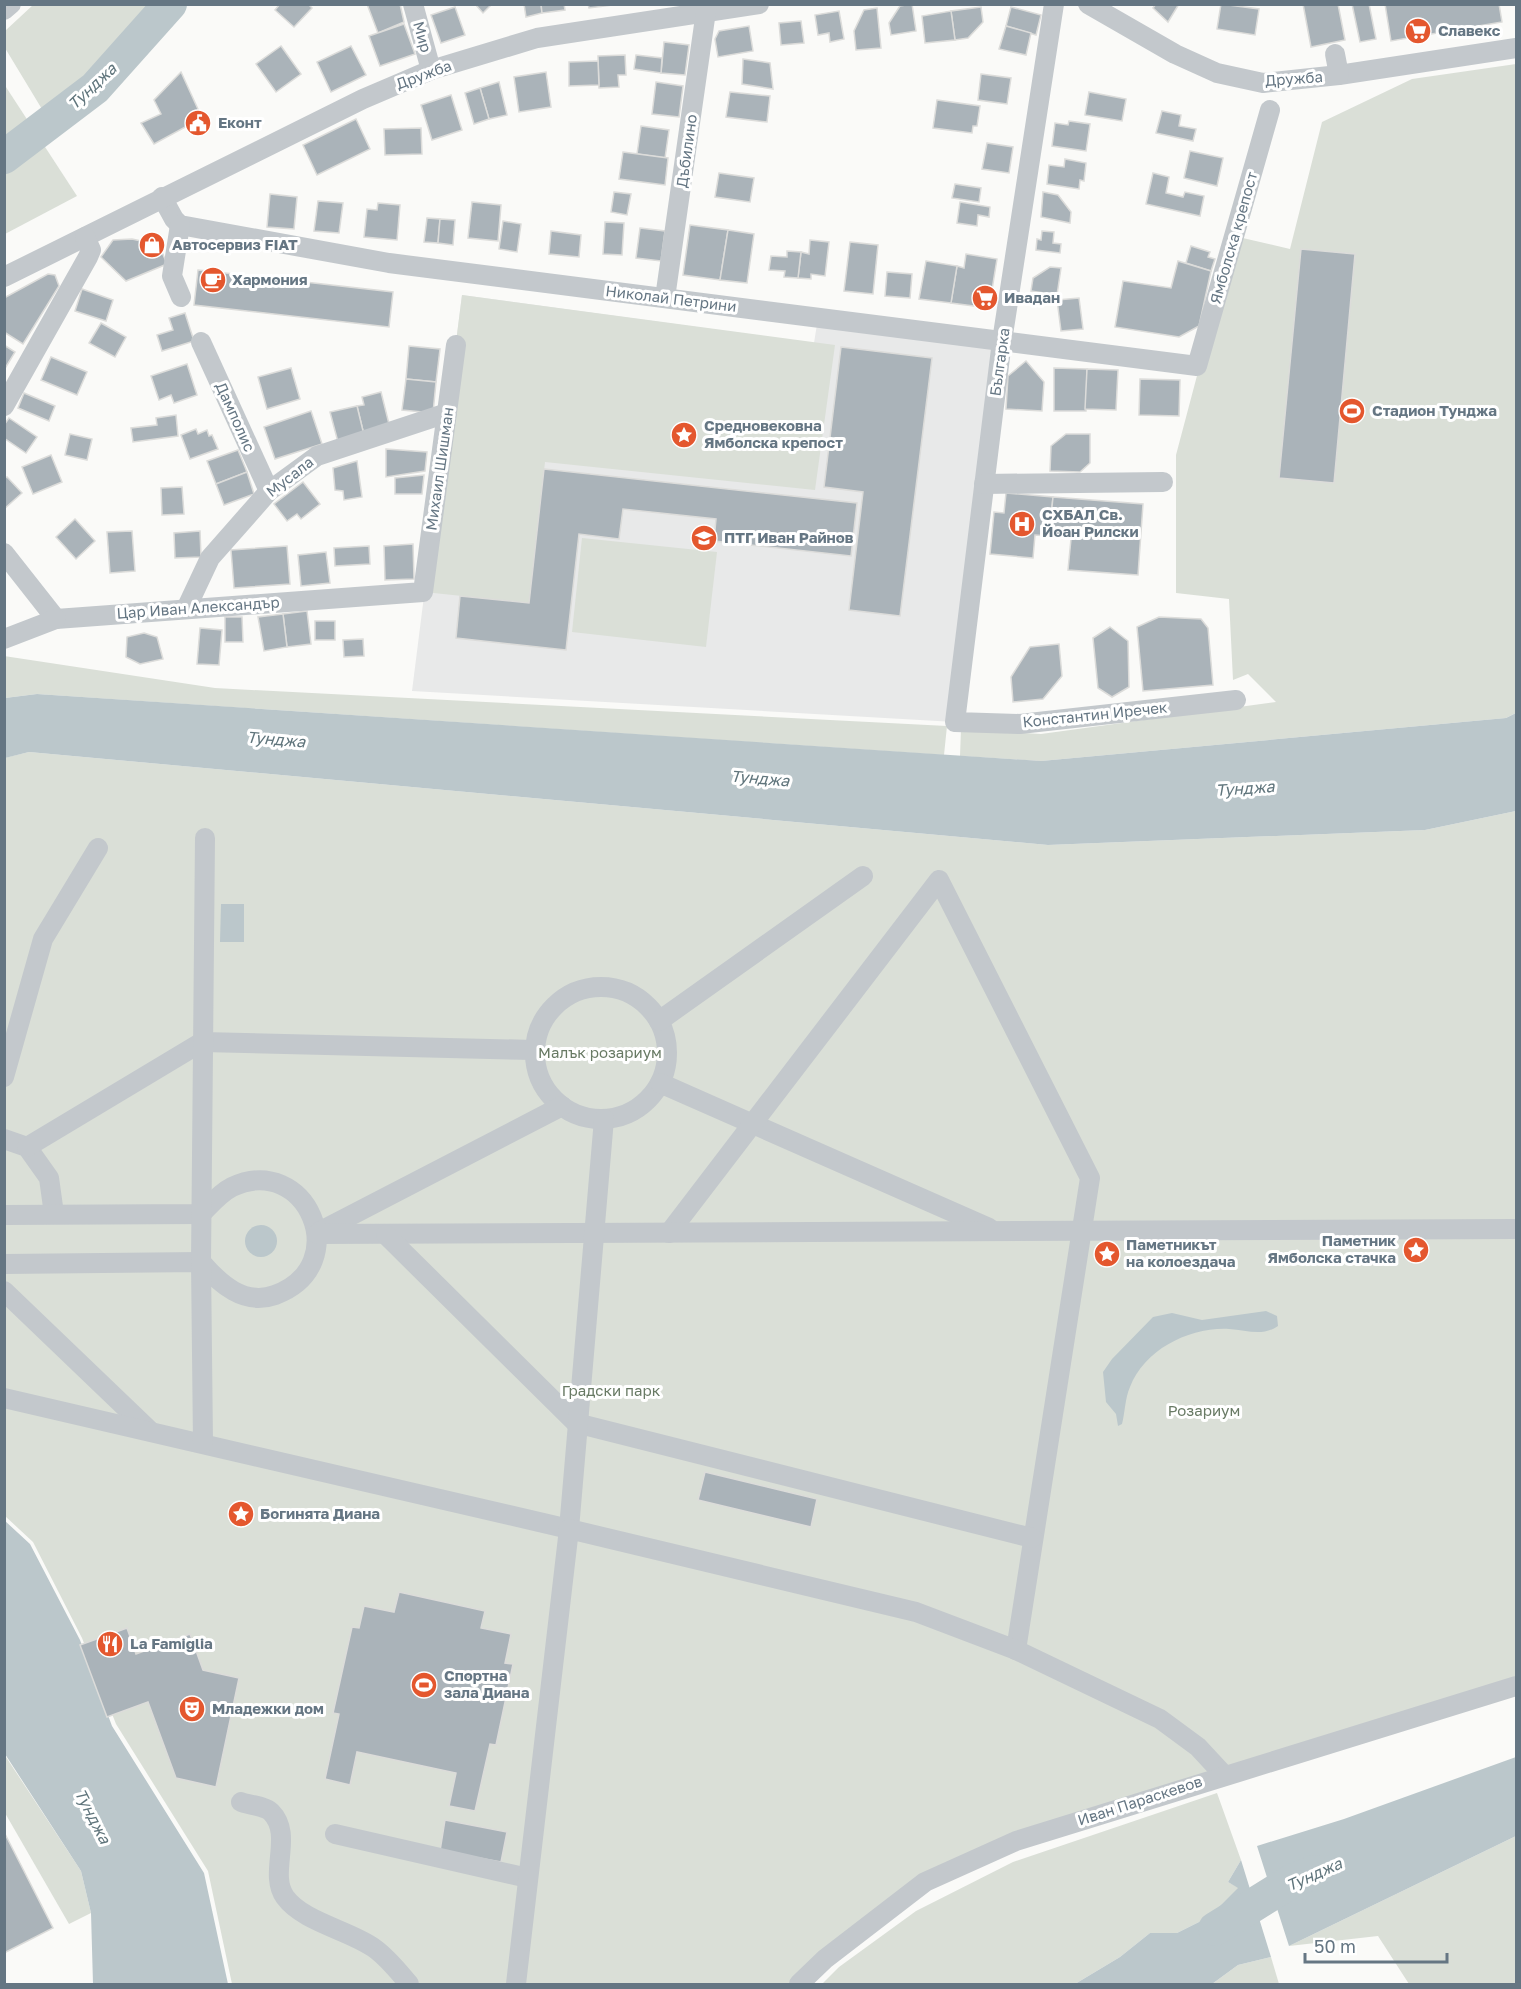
<svg xmlns="http://www.w3.org/2000/svg" width="1521" height="1989" viewBox="0 0 1521 1989" font-family="'Golos Text',sans-serif">
  <rect width="100%" height="100%" fill="#fafaf8"/>
  <!-- built -->
  <path fill="#e8e9e9" d="M462 295 814 343 818 318 1002 341 955 722 412 691Z"/>
  <!-- green -->
  <g fill="#dadfd7">
    <path d="M33 5V4L186 5 105 93 54 129 5 48V31Z"/>
    <path d="M1516 64V713L1506 718 1041 761 960 756 961 729 1041 734 1276 702 1248 674 1233 680 1229 599 1176 593V455L1234 236 1290 249 1322 122 1412 79Z"/>
    <path d="M4 84 77 196 5 234H4Z"/>
    <path d="M462 295 835 345 815 490 545 462 529 603 424 592Z"/>
    <path d="M582 538 717 552 706 647 572 632Z"/>
    <path d="M4 656 215 688 947 726 944 755 37 694 5 698Z"/>
    <path d="M29 752 1048 845 1425 830 1516 811V1686L1224 1775 925 1882 799 1984H232L208 1871 116 1724 82 1638 33 1542 5 1516 4 758Z"/>
    <path d="M4 1754 81 1871 91 1913 69 1924 5 1813Z"/>
    <path d="M1217 1793 1241 1860 1228 1882 1239 1888 1209 1917 1177 1933H1150L1120 1957 1075 1984H822L839 1967 916 1911 1013 1862Z"/>
    <path d="M1516 1836V1984H1409L1378 1936 1289 1946Z"/>
    <path d="M1271 1957 1279 1984H1212L1238 1965Z"/>
  </g>
  <!-- water -->
  <g fill="#bbc7cb">
    <path d="M37 694 1041 761 1506 718 1516 713V811L1425 830 1048 845 29 752 5 758V698Z"/>
    <path d="M221 904H244V942H220Z"/>
    <circle cx="261" cy="1241" r="16"/>
    <path d="M1266 1311 1277 1316 1278 1326C1262 1337 1247 1330 1229 1329 1190 1327 1145 1349 1130 1387 1125 1398 1125 1412 1122 1424L1118 1426 1116 1414 1106 1402 1103 1372 1112 1359 1153 1317 1172 1313 1202 1320Z"/>
    <path d="M4 1520 30 1544 80 1640 112 1726 204 1873 228 1984H93L91 1913 81 1871 5 1754Z"/>
    <path d="M1516 1757V1836L1289 1946 1257 1846 1344 1819Z"/>
    <path d="M1241 1860 1271 1957 1238 1965 1212 1984H1075L1120 1957 1150 1933H1177L1209 1917 1238 1888 1228 1882Z"/>
  </g>
  <g fill="none" stroke-linecap="round" stroke-linejoin="round">
    <!-- river -->
    <g stroke="#bbc7cb" stroke-width="34">
      <path d="M4 157 95 88 170 4"/>
      <path d="M1215 1929 1292 1881 1314 1872"/>
    </g>
  </g>
  <!-- building -->
  <g fill="#aab3b9" stroke="#dcdcda" stroke-width="1.5">
    <path d="M280 4H308L312 8 294 27 275 10Z"/>
    <path d="M367 4H400L404 22 378 33Z"/>
    <path d="M475 4H492L483 13Z"/>
    <path d="M524 4H541L542 13 526 17Z"/>
    <path d="M541 4H564L565 10 542 13Z"/>
    <path d="M588 4H612V5L589 8Z"/>
    <path d="M912 4 916 31 891 35 889 23 900 6Z"/>
    <path d="M1156 4H1179L1168 22 1153 8Z"/>
    <path d="M1221 4 1259 9 1255 35 1217 29Z"/>
    <path d="M1303 4H1338L1345 40 1311 47Z"/>
    <path d="M1352 4H1369L1376 39 1360 42Z"/>
    <path d="M1385 4H1499L1502 22 1391 41Z"/>
    <path d="M455 7 465 35 441 43 431 15Z"/>
    <path d="M981 7 983 22 968 38 955 40 951 11Z"/>
    <path d="M1011 7 1041 15 1036 35 1006 26Z"/>
    <path d="M877 8 881 48 856 50 854 31 864 10Z"/>
    <path d="M839 11 844 39 830 42 829 33 818 35 815 15Z"/>
    <path d="M951 11 955 40 925 43 922 16Z"/>
    <path d="M801 21 804 43 781 45 779 23Z"/>
    <path d="M404 24 415 54 380 66 369 36Z"/>
    <path d="M749 26 753 51 718 57 715 39 719 31Z"/>
    <path d="M1006 26 1031 33 1026 55 999 49Z"/>
    <path d="M664 42 689 45 685 75 661 73Z"/>
    <path d="M281 46 301 74 276 92 256 64Z"/>
    <path d="M351 46 366 75 331 92 317 62Z"/>
    <path d="M625 55 626 75H618L619 87 599 88 598 56Z"/>
    <path d="M636 55 662 58 661 73 634 69Z"/>
    <path d="M743 59 770 63 773 89 742 84Z"/>
    <path d="M598 61 599 85 569 86V62Z"/>
    <path d="M181 72 202 118 154 144 141 123 161 114 154 100Z"/>
    <path d="M546 72 551 107 519 112 514 77Z"/>
    <path d="M981 74 1011 78 1007 104 978 100Z"/>
    <path d="M499 82 507 115 489 119 480 88Z"/>
    <path d="M656 82 683 86 679 117 652 114Z"/>
    <path d="M480 88 489 119 474 124 465 93Z"/>
    <path d="M730 92 770 96 767 122 726 117Z"/>
    <path d="M1089 92 1126 99 1122 121 1085 115Z"/>
    <path d="M451 95 462 130 432 140 421 105Z"/>
    <path d="M937 100 980 106 977 126H973L972 133 933 128Z"/>
    <path d="M1162 111 1181 115 1179 126 1196 129 1193 141 1156 133Z"/>
    <path d="M356 119 370 149 317 175 303 145Z"/>
    <path d="M1069 121 1090 124 1086 151 1052 146 1055 123 1068 125Z"/>
    <path d="M641 126 669 130 665 158 637 154Z"/>
    <path d="M421 128 422 154 385 155 384 129Z"/>
    <path d="M987 143 1013 147 1009 173 982 169Z"/>
    <path d="M1190 151 1223 158 1217 186 1184 178Z"/>
    <path d="M623 152 668 158 665 185 619 179Z"/>
    <path d="M1065 159 1086 163 1084 181 1080 180 1079 189 1047 184 1049 165 1064 167Z"/>
    <path d="M719 173 754 178 750 202 715 197Z"/>
    <path d="M1153 173 1169 177 1166 193 1183 197 1185 192 1204 196 1200 216 1146 204Z"/>
    <path d="M955 184 981 188 979 202 952 198Z"/>
    <path d="M614 192 631 194 627 215 611 212Z"/>
    <path d="M1043 192 1058 195 1071 212 1070 223 1041 217Z"/>
    <path d="M270 194 297 197 294 229 267 227Z"/>
    <path d="M318 201 343 203 339 233 314 231Z"/>
    <path d="M472 202 501 205 498 241 468 238Z"/>
    <path d="M960 202 990 207 989 217 978 215 977 226 957 223Z"/>
    <path d="M378 203 400 205 397 240 364 237 367 209 377 210Z"/>
    <path d="M427 218 440 219 438 243 424 242Z"/>
    <path d="M440 219 455 220 453 245 438 243Z"/>
    <path d="M503 221 521 224 517 252 499 249Z"/>
    <path d="M605 222 624 223 622 255 603 254Z"/>
    <path d="M690 225 728 230 720 280 683 275Z"/>
    <path d="M640 228 665 231 661 261 636 258Z"/>
    <path d="M728 230 754 234 747 283 720 280Z"/>
    <path d="M551 231 581 235 579 257 549 254Z"/>
    <path d="M1042 231 1054 232 1053 243 1061 244 1060 253 1036 250 1037 239 1041 240Z"/>
    <path d="M132 239 159 245 167 264 126 281 101 257 113 240Z"/>
    <path d="M810 240 829 242 825 276 811 274V279L798 278 801 252 809 254Z"/>
    <path d="M850 242 878 245 873 294 844 291Z"/>
    <path d="M1191 246 1210 252 1208 257 1215 259 1211 271 1186 263Z"/>
    <path d="M1301 249 1355 254 1334 483 1279 478Z"/>
    <path d="M787 251 801 252 798 278 784 277 785 271 769 270 771 256 787 257Z"/>
    <path d="M966 254 997 259 989 308 951 303 957 266 964 268Z"/>
    <path d="M926 261 957 266 951 303 919 299Z"/>
    <path d="M1178 261 1211 271 1199 326 1179 337 1115 327 1123 281 1171 288Z"/>
    <path d="M1050 267 1061 268 1057 295 1031 291 1033 278Z"/>
    <path d="M198 270 393 292 389 327 194 305Z"/>
    <path d="M887 272 912 274 910 298 885 296Z"/>
    <path d="M48 274 55 275 59 286 23 344 4 332V298Z"/>
    <path d="M82 289 113 300 106 321 75 311Z"/>
    <path d="M1079 298 1083 329 1061 331 1057 300Z"/>
    <path d="M185 313 194 341 162 351 157 335 173 330 169 318Z"/>
    <path d="M101 323 126 337 115 357 89 343Z"/>
    <path d="M4 345 15 352 4 370Z"/>
    <path d="M409 346 440 349 436 382 406 379Z"/>
    <path d="M841 347 932 358 900 616 849 610 863 492 824 487Z"/>
    <path d="M51 357 87 372 77 395 41 380Z"/>
    <path d="M1026 361 1044 382 1042 411 1006 409 1008 376Z"/>
    <path d="M187 364 197 395 174 403 171 395 159 400 151 376Z"/>
    <path d="M291 368 300 399 267 409 258 377Z"/>
    <path d="M1054 368 1087 369 1086 411H1054Z"/>
    <path d="M1087 369 1118 370 1116 410 1085 409Z"/>
    <path d="M406 379 436 382 433 413 402 410Z"/>
    <path d="M1140 379 1180 380 1179 416 1139 415Z"/>
    <path d="M381 392 390 428 364 435 357 406 364 405 362 397Z"/>
    <path d="M24 393 55 406 49 421 18 408Z"/>
    <path d="M357 406 364 435 338 442 330 412Z"/>
    <path d="M311 411 322 444 275 459 264 427Z"/>
    <path d="M176 415 178 436 133 442 131 428 157 425 156 418Z"/>
    <path d="M9 418 37 437 26 453 4 438V425Z"/>
    <path d="M196 429 198 434 207 430 209 436 212 435 218 449 190 459 181 435Z"/>
    <path d="M70 434 92 439 87 460 65 455Z"/>
    <path d="M1066 434H1090V463L1080 472 1050 471 1051 446Z"/>
    <path d="M386 449 427 452 425 471 386 477Z"/>
    <path d="M238 450 247 472 216 484 207 461Z"/>
    <path d="M51 455 62 482 33 494 22 467Z"/>
    <path d="M357 461 362 497 344 500 343 491 335 490 333 468Z"/>
    <path d="M544 469 857 503 851 556 714 541 716 519 623 509 619 539 579 534 566 650 456 638 460 596 529 603Z"/>
    <path d="M247 472 254 494 224 505 216 484Z"/>
    <path d="M424 475 422 494H395V478Z"/>
    <path d="M7 477 22 493 4 509V479Z"/>
    <path d="M303 482 320 504 301 519 297 514 287 521 274 504Z"/>
    <path d="M182 487 184 514 162 515 161 488Z"/>
    <path d="M1006 493 1053 497 1049 536 1035 535 1033 558 990 554 994 512 1004 513Z"/>
    <path d="M1053 497 1143 504 1138 575 1068 570 1071 539 1049 536Z"/>
    <path d="M75 519 95 541 76 559 56 537Z"/>
    <path d="M132 531 135 571 110 573 107 532Z"/>
    <path d="M200 531 201 557 175 558 174 533Z"/>
    <path d="M413 544 414 579 385 580 384 546Z"/>
    <path d="M287 546 290 584 234 588 231 550Z"/>
    <path d="M369 546 370 564 335 566 334 548Z"/>
    <path d="M326 552 330 583 301 586 298 555Z"/>
    <path d="M307 611 311 644 287 647 283 614Z"/>
    <path d="M283 614 287 647 264 651 258 617Z"/>
    <path d="M225 617H242L243 642H225Z"/>
    <path d="M1159 617 1201 619 1208 628 1213 685 1143 691 1137 627Z"/>
    <rect x="315" y="621" width="20" height="19"/>
    <path d="M1110 627 1128 641 1129 687 1112 697 1098 688 1093 638Z"/>
    <path d="M200 628 222 630 219 665 197 664Z"/>
    <path d="M144 633 157 637 163 659 140 664 126 657 127 637Z"/>
    <path d="M363 639 364 656 344 657 343 640Z"/>
    <path d="M1059 644 1062 676 1043 699 1013 702 1011 677 1030 647Z"/>
    <path d="M705 1472 817 1499 811 1527 698 1500Z"/>
    <path d="M399 1592 485 1611 481 1628 511 1634 505 1663 513 1664 496 1745 490 1744 475 1811 449 1806 456 1773 357 1752 350 1785 325 1779 339 1714 333 1713 352 1627 359 1628 364 1606 394 1612Z"/>
    <path d="M127 1628 136 1654 190 1634 203 1670 239 1678 216 1787 176 1778 148 1702 107 1717 80 1645Z"/>
    <path d="M445 1820 507 1832 501 1862 440 1851Z"/>
    <path d="M4 1832 53 1928 4 1953Z"/>
  </g>
  <g fill="none" stroke-linecap="round" stroke-linejoin="round">
    <!-- minor -->
    <g stroke="#c3c8cc" stroke-width="20">
      <path d="M413 4 431 70"/>
      <path d="M1054 4 1002 341 955 722 1020 724 1236 700"/>
      <path d="M1088 4 1175 54 1217 73 1263 83 1339 75 1516 48"/>
      <path d="M4 10 11 4"/>
      <path d="M1335 54 1339 75"/>
      <path d="M162 197 174 219 180 225 389 263 1197 366 1270 110"/>
      <path d="M180 225 172 276 181 297"/>
      <path d="M4 277 363 99 431 70 537 38 759 4"/>
      <path d="M665 298 707 4"/>
      <path d="M201 342 269 491"/>
      <path d="M4 406 88 257 91 250 85 237"/>
      <path d="M984 484 1163 482"/>
      <path d="M4 553 56 619 423 592 456 345"/>
      <path d="M186 609 210 558 269 491 317 456 447 413"/>
      <path d="M4 639 56 619"/>
      <circle cx="601" cy="1053" r="66"/>
      <path d="M659 1021 863 876"/>
      <path d="M4 1077 43 939 98 848"/>
      <path d="M660 1083 989 1228"/>
      <path d="M4 1139 27 1147 49 1178 54 1214"/>
      <path d="M27 1147 202 1042 534 1050"/>
      <path d="M4 1215 201 1214C210 1205 220 1193 232 1187 306 1152 356 1265 275 1295 244 1306 220 1284 201 1262L4 1264"/>
      <path d="M319 1232 562 1106"/>
      <path d="M669 1233 939 880 1090 1178 1016 1650"/>
      <path d="M317 1234 1516 1229"/>
      <path d="M386 1235 576 1423 1032 1538"/>
      <path d="M4 1291 149 1430"/>
      <path d="M4 1398 569 1529 604 1119"/>
      <path d="M203 1443 201 1262 205 838"/>
      <path d="M241 1802C249 1805 265 1806 271 1812 294 1835 268 1873 285 1897 303 1922 349 1930 374 1948 388 1958 398 1971 409 1984"/>
      <path d="M335 1834 528 1878"/>
      <path d="M516 1984 569 1529 916 1612 1016 1650 1160 1719 1198 1747 1224 1775"/>
      <path d="M799 1984 825 1959 925 1882 1016 1841 1516 1686"/>
    </g>
  </g>
  <!-- icons -->
  <defs>
    <symbol id="supermarket-disc" viewBox="-11 -11 22 22"><circle r="9.5" fill="#e4572e" stroke="#fff"/><path d="M-6-5.5h2.5l.6 2H6L4.5 2H-2.5L-4.4-4H-6ZM-1.5 3.2a1.3 1.3 0 1 0 .1 0ZM3 3.2a1.3 1.3 0 1 0 .1 0Z" fill="#fff"/></symbol>
    <symbol id="civic-disc" viewBox="-11 -11 22 22"><circle r="9.5" fill="#e4572e" stroke="#fff"/><path d="M-.6-6.5H3V-4.5H.6V-3L4-1V1h2V6H-6V1h2V-1L-.6-3ZM-1.2 2.5V6h2.4V2.5Z" fill="#fff"/></symbol>
    <symbol id="shop-disc" viewBox="-11 -11 22 22"><circle r="9.5" fill="#e4572e" stroke="#fff"/><path d="M-5-2.5h2.3a2.7 3.5 0 0 1 5.4 0H5L5.5 6h-11ZM-1.5-2.5h3a1.5 2.3 0 0 0-3 0Z" fill="#fff"/></symbol>
    <symbol id="cafe-disc" viewBox="-11 -11 22 22"><circle r="9.5" fill="#e4572e" stroke="#fff"/><path d="M-5.5-4.5H6V0H3Q3 3.5 0 3.5H-2.5Q-5.5 3.5-5.5 0ZM3-3.2v2h1.7v-2ZM-6 4.5H4V6H-6Z" fill="#fff"/></symbol>
    <symbol id="stadium-disc" viewBox="-11 -11 22 22"><circle r="9.5" fill="#e4572e" stroke="#fff"/><path d="M0-5a6.5 5 0 1 0 0 10a6.5 5 0 1 0 0-10ZM-3.5-1.8h7v3.6h-7Z" fill="#fff"/></symbol>
    <symbol id="sight-disc" viewBox="-11 -11 22 22"><circle r="9.5" fill="#e4572e" stroke="#fff"/><path d="M0-6L1.8-2.2L6-1.7L2.9 1.2L3.7 5.4L0 3.3L-3.7 5.4L-2.9 1.2L-6-1.7L-1.8-2.2Z" fill="#fff"/></symbol>
    <symbol id="hospital-disc" viewBox="-11 -11 22 22"><circle r="9.5" fill="#e4572e" stroke="#fff"/><path d="M-5-5h3v3.5h4V-5h3V5h-3V1.5h-4V5h-3Z" fill="#fff"/></symbol>
    <symbol id="school-disc" viewBox="-11 -11 22 22"><circle r="9.5" fill="#e4572e" stroke="#fff"/><path d="M0-5L7-2L0 1L-7-2ZM-4 1L0 2.5L4 1V4Q0 6-4 4Z" fill="#fff"/></symbol>
    <symbol id="restaurant-disc" viewBox="-11 -11 22 22"><circle r="9.5" fill="#e4572e" stroke="#fff"/><path d="M-5-6h1v4h1v-4h1v4h1v-4h1v5L-1.5 .5V6h-2V.5L-5-1ZM5-6V6H3V1.5H1.5Q1.5-4 5-6Z" fill="#fff"/></symbol>
    <symbol id="theatre-disc" viewBox="-11 -11 22 22"><circle r="9.5" fill="#e4572e" stroke="#fff"/><path d="M-5-5.5Q0-4 5-5.5V0Q5 5 0 6Q-5 5-5 0ZM-3.3-2.5H-1v1.5H-3.3ZM1-2.5H3.3v1.5H1ZM-2.8 1Q0 5.5 2.8 1Z" fill="#fff"/></symbol>
  </defs>
  <g fill-rule="evenodd">
    <use href="#supermarket-disc" x="1403" y="16" width="30" height="30"/>
    <use href="#civic-disc" x="183" y="108" width="30" height="30"/>
    <use href="#shop-disc" x="137" y="230" width="30" height="30"/>
    <use href="#cafe-disc" x="198" y="265" width="30" height="30"/>
    <use href="#supermarket-disc" x="970" y="283" width="30" height="30"/>
    <use href="#stadium-disc" x="1337" y="396" width="30" height="30"/>
    <use href="#sight-disc" x="669" y="420" width="30" height="30"/>
    <use href="#hospital-disc" x="1007" y="509" width="30" height="30"/>
    <use href="#school-disc" x="689" y="523" width="30" height="30"/>
    <use href="#sight-disc" x="1401" y="1235" width="30" height="30"/>
    <use href="#sight-disc" x="1092" y="1239" width="30" height="30"/>
    <use href="#sight-disc" x="226" y="1499" width="30" height="30"/>
    <use href="#restaurant-disc" x="95" y="1629" width="30" height="30"/>
    <use href="#stadium-disc" x="409" y="1670" width="30" height="30"/>
    <use href="#theatre-disc" x="177" y="1694" width="30" height="30"/>
  </g>
  <g text-anchor="middle" stroke-width="6" stroke-linejoin="round" paint-order="stroke">
    <!-- poi labels -->
    <g font-size="15" font-weight="bold" fill="#657683" stroke="#fff" text-anchor="start">
      <text x="1438" y="36">Славекс</text>
      <text x="218" y="128">Еконт</text>
      <text x="172" y="250">Автосервиз FIAT</text>
      <text x="232" y="285">Хармония</text>
      <text x="1004" y="303">Ивадан</text>
      <text x="1372" y="416">Стадион Тунджа</text>
      <text x="704" y="431">Средновековна<tspan x="704" dy="17">Ямболска крепост</tspan></text>
      <text x="1042" y="520">СХБАЛ Св.<tspan x="1042" dy="17">Йоан Рилски</tspan></text>
      <text x="724" y="543">ПТГ Иван Райнов</text>
      <text x="1396" y="1246" text-anchor="end">Паметник<tspan x="1396" dy="17">Ямболска стачка</tspan></text>
      <text x="1126" y="1250">Паметникът<tspan x="1126" dy="17">на колоездача</tspan></text>
      <text x="260" y="1519">Богинята Диана</text>
      <text x="130" y="1649">La Famiglia</text>
      <text x="444" y="1681">Спортна<tspan x="444" dy="17">зала Диана</tspan></text>
      <text x="212" y="1714">Младежки дом</text>
    </g>
    <!-- street labels -->
    <g font-size="15" fill="#657683" stroke="#fff">
      <text transform="translate(422 37) rotate(74)" y="5">Мир</text>
      <text transform="translate(424 75) rotate(-20)" y="5">Дружба</text>
      <text transform="translate(1294 79) rotate(-4)" y="5">Дружба</text>
      <text transform="translate(687 151) rotate(-82)" y="5">Дъбилино</text>
      <text transform="translate(1234 238) rotate(-74)" y="5">Ямболска крепост</text>
      <text transform="translate(671 299) rotate(7)" y="5">Николай Петрини</text>
      <text transform="translate(1000 362) rotate(-82)" y="5">Българка</text>
      <text transform="translate(235 417) rotate(66)" y="5">Дамполис</text>
      <text transform="translate(440 469) rotate(-82)" y="5">Михаил Шишман</text>
      <text transform="translate(290 477) rotate(-38)" y="5">Мусала</text>
      <text transform="translate(198 608) rotate(-4)" y="5">Цар Иван Александър</text>
      <text transform="translate(1095 715) rotate(-6)" y="5">Константин Иречек</text>
      <text transform="translate(1140 1801) rotate(-18)" y="5">Иван Параскевов</text>
    </g>
    <!-- park labels -->
    <g font-size="15" fill="#687a64" stroke="#fff">
      <text x="600" y="1058">Малък розариум</text>
      <text x="611" y="1396">Градски парк</text>
      <text x="1204" y="1416">Розариум</text>
    </g>
    <!-- water labels -->
    <g font-size="16" font-style="italic" fill="#60757c" stroke="#fff">
      <text transform="translate(92 86) rotate(-43)" y="6">Тунджа</text>
      <text transform="translate(276 739) rotate(5)" y="6">Тунджа</text>
      <text transform="translate(760 778) rotate(5)" y="6">Тунджа</text>
      <text transform="translate(1245 788) rotate(-4)" y="6">Тунджа</text>
      <text transform="translate(93 1816) rotate(63)" y="6">Тунджа</text>
      <text transform="translate(1314 1874) rotate(-24)" y="6">Тунджа</text>
    </g>
  </g>
  <!-- border -->
  <rect width="1521" height="1989" fill="none" stroke="#657683" stroke-width="12"/>
  <!-- scale -->
  <path d="M1305 1953v9h142v-9" fill="none" stroke="#657683" stroke-width="3"/>
  <text x="1314" y="1953" font-size="18" fill="#657683" stroke="#ffffff" stroke-width="4.5" paint-order="stroke">50 m</text>
</svg>
